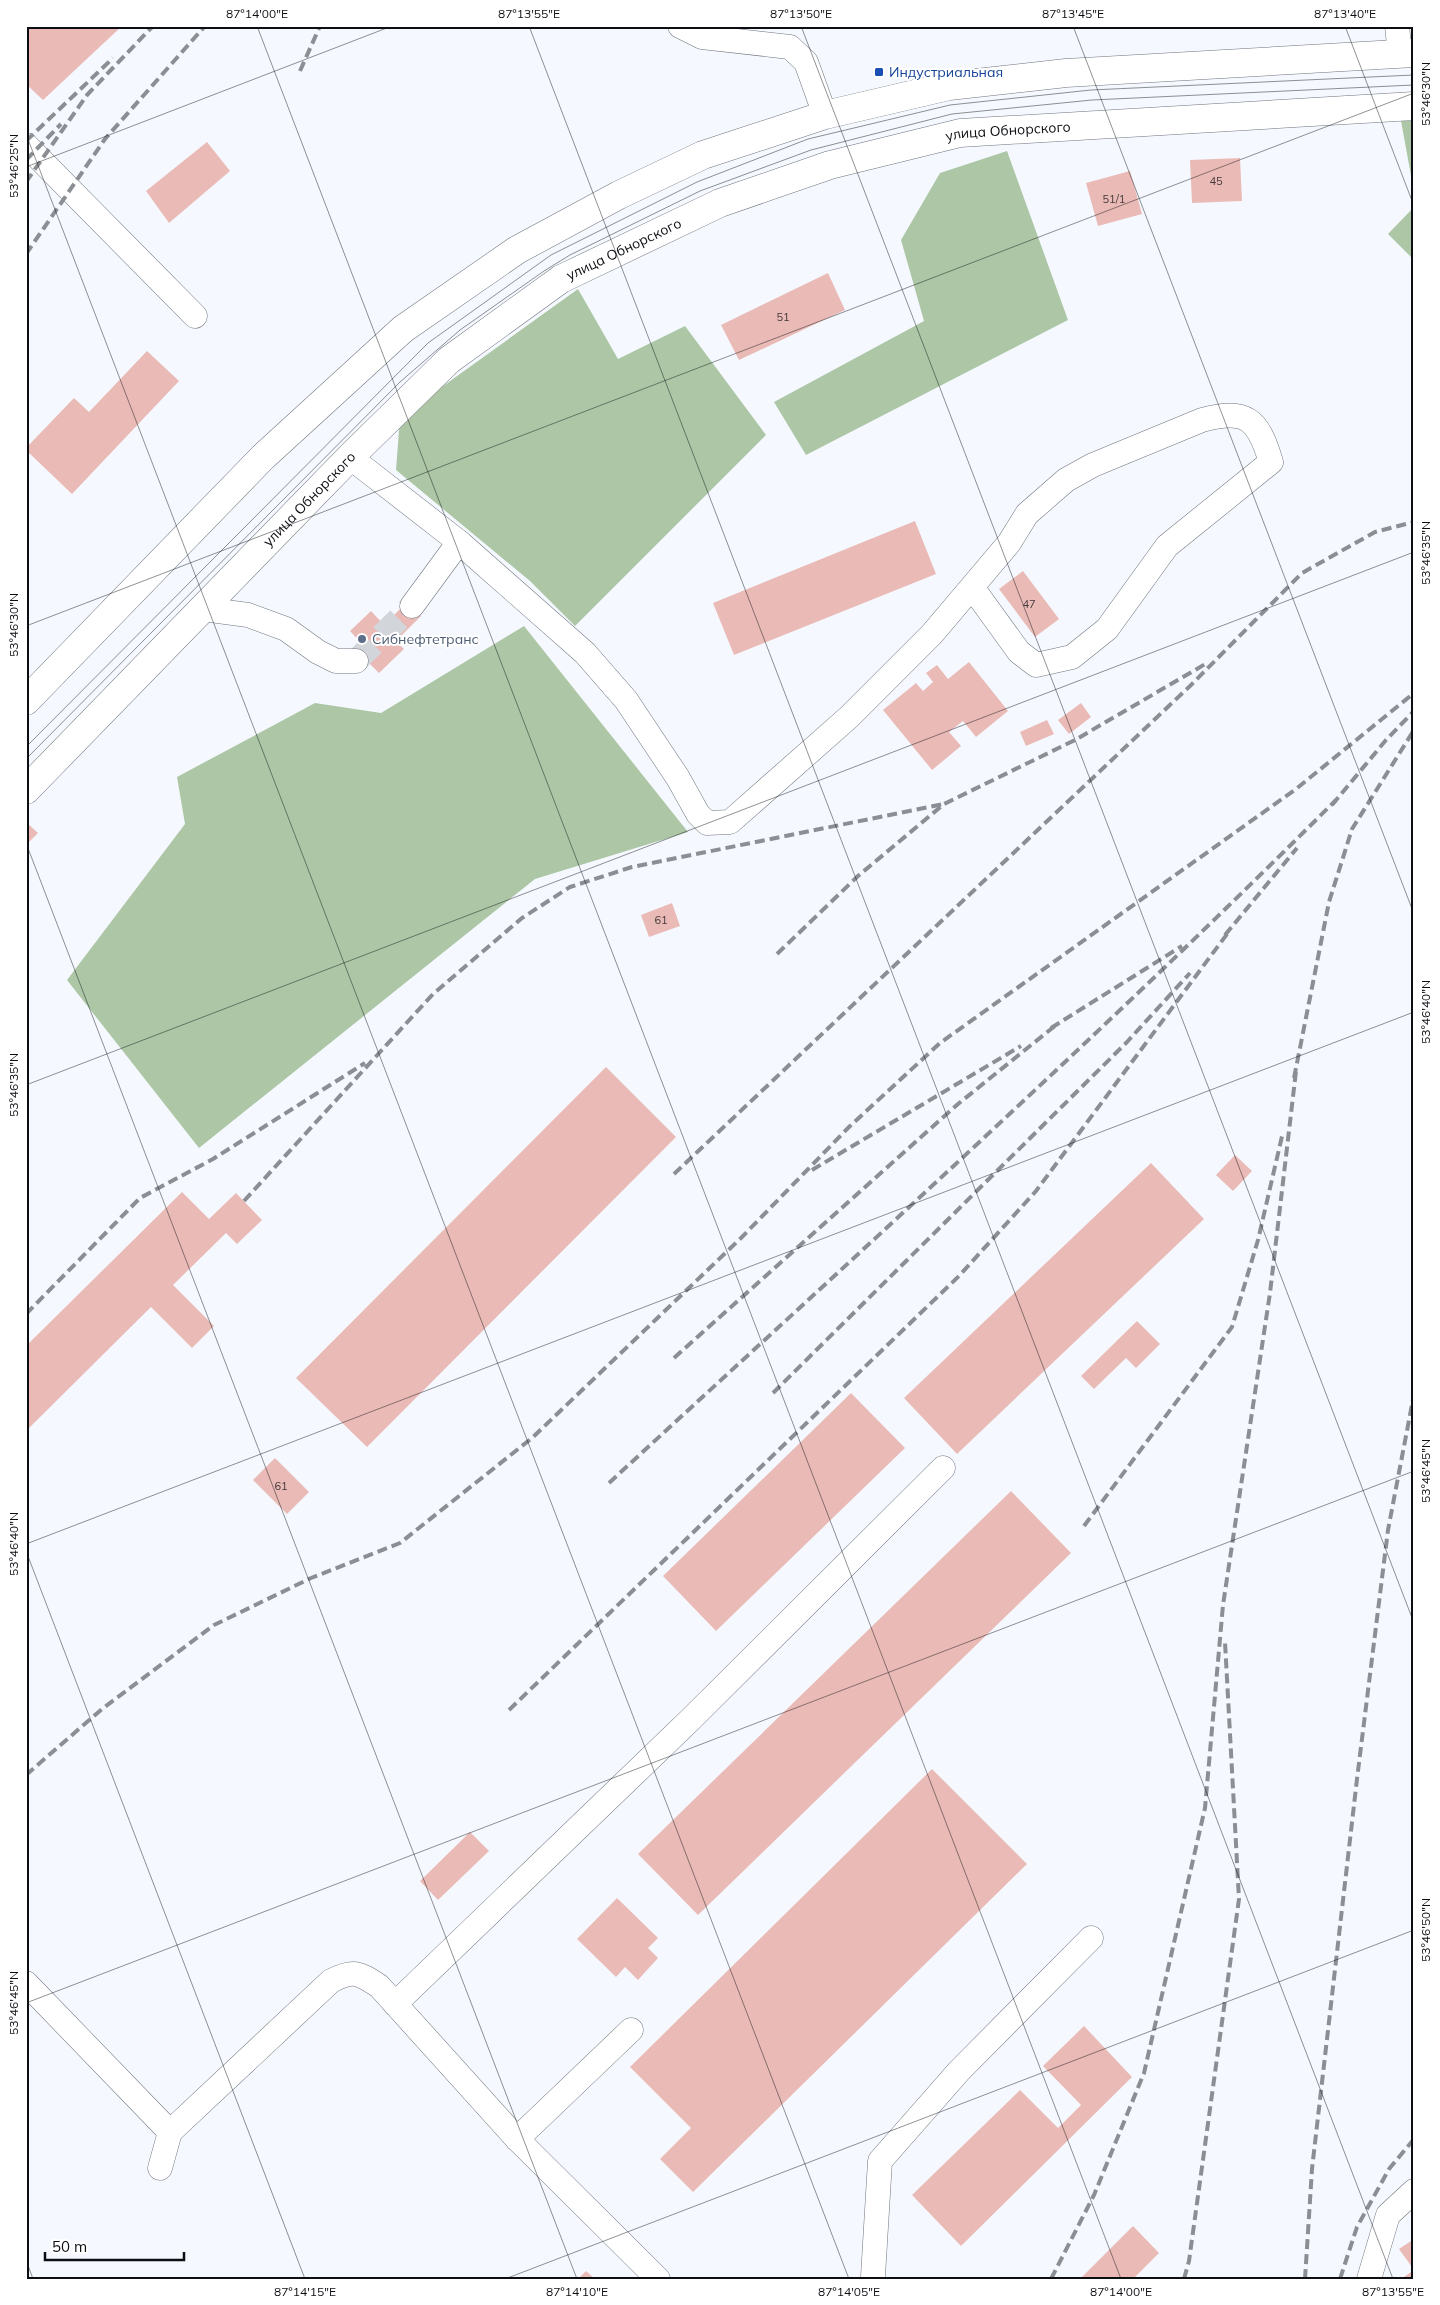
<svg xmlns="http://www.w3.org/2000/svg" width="1440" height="2305" viewBox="0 0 1440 2305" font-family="Mulish,sans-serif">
  <rect width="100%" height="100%" fill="#f5f9ff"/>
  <!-- forest -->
  <g fill="#adc7a6">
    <path d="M1401 121H1414V192Z"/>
    <path d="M1007 151 1068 320 806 455 774 402 924 321 901 240 940 173Z"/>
    <path d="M1414 207V260L1388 234Z"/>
    <path d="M578 289 618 359 685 326 766 435 575 626 530 581 396 470 400 417Z"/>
    <path d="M524 626 688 832 535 879 199 1148 67 980 185 824 177 777 315 703 381 713Z"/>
  </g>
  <!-- building -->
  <g fill="#eabbb6">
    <path d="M26 26H122L43 100 26 84Z"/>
    <path d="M207 142 230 171 169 223 146 191Z"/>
    <path d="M1240 158 1242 201 1192 203 1190 160Z"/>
    <path d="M1130 171 1142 214 1098 226 1086 183Z"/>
    <path d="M828 273 845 310 739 360 721 325Z"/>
    <path d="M147 351 179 381 72 494 26 450V448L74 398 89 412Z"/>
    <path d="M915 521 936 574 734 655 713 603Z"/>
    <path d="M1023 571 1059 619 1035 637 999 589Z"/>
    <path d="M407 602 421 616 396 641 404 649 379 673 369 663 363 668 349 655 361 643 350 631 371 611 384 625Z"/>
    <path d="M969 662 1008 711 976 737 963 721 949 732 961 746 932 770 883 710 916 683 923 691 933 682 926 673 937 665 948 679Z"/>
    <path d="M1081 703 1091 717 1069 734 1058 720Z"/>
    <path d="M1047 720 1054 734 1026 746 1020 732Z"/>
    <path d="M26 822 38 833 26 845Z"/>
    <path d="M672 903 680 926 649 937 641 915Z"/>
    <path d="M606 1067 676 1137 367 1447 296 1378Z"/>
    <path d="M1235 1155 1252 1171 1233 1191 1216 1175Z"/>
    <path d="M1151 1163 1204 1219 957 1454 904 1398Z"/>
    <path d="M182 1192 209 1219 236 1193 262 1220 237 1244 226 1233 173 1285 214 1326 192 1348 151 1307 26 1431V1346Z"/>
    <path d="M1137 1321 1160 1344 1136 1368 1126 1358 1094 1389 1081 1376Z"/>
    <path d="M851 1393 905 1448 716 1631 663 1576Z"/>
    <path d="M275 1458 309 1492 287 1514 253 1480Z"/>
    <path d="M1011 1491 1071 1553 698 1915 638 1854Z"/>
    <path d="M932 1769 1027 1864 693 2192 660 2159 691 2128 630 2067Z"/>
    <path d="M470 1832 489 1851 438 1900 420 1881Z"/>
    <path d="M617 1898 658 1938 648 1948 658 1958 638 1980 625 1967 616 1977 577 1939Z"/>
    <path d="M1084 2026 1132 2077 961 2246 912 2195 1020 2090 1058 2128 1081 2105 1043 2066Z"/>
    <path d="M1133 2226 1159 2253 1133 2279H1080Z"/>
    <path d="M1414 2239V2279H1401L1414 2270 1399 2249Z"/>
    <path d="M586 2271 595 2279H578Z"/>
  </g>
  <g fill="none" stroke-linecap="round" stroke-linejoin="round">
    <!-- minor-tunnel -->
    <path stroke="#d2d6db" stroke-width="24" stroke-dasharray="24 12" stroke-linecap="butt" d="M356 661 412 606"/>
    <defs>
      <g id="minor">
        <path d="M680 26 702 37 790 47 806 62 825 115"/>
        <path d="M1397 26 1400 54"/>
        <path d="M26 145 195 316"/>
        <path d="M352 455 360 465 459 542 412 606"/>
        <path d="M459 542 585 653 626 700 678 778 698 814 707 823 730 822 849 717 932 634 1009 543 1027 514 1066 480 1093 465 1202 420C1247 408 1258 419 1271 462L1167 546 1107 629 1072 657 1036 665 1019 652 972 587"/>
        <path d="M203 609 248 615 286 629 318 652 336 661H356"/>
        <path d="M26 1983 170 2132 331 1981C354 1969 359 1973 379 1986L517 2139 658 2279"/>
        <path d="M395 2004 691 1719 943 1468"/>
        <path d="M517 2139 631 2030"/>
        <path d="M160 2168 170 2132"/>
        <path d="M873 2276 880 2161 959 2071 1091 1938"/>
        <path d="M1369 2279 1388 2215 1414 2191"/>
      </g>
      <g id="major">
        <path d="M26 701 263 457 403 329 517 250 619 195 703 155 825 115 949 86 1066 73 1414 53"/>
        <path id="s1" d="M26 790 352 455 449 360 561 279 720 203 830 165 960 133 1414 106"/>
      </g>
    </defs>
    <!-- minor casing -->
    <use href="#minor" stroke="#6f747d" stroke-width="25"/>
    <!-- major casing -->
    <use href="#major" stroke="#6f747d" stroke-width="29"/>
    <!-- minor -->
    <use href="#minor" stroke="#fff" stroke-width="24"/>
    <!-- major -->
    <use href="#major" stroke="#fff" stroke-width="28"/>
    <!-- tram -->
    <g stroke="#8b8e93" stroke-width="1">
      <path d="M26 747 428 343 551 255 697 182 808 139 950 105 1091 90 1414 75"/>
      <path d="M26 759 400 382 460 330 544 271 570 255 700 191 811 150 952 114 1092 100 1414 85"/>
    </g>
    <!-- rail -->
    <g stroke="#8b8e93" stroke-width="4" stroke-dasharray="10 5" stroke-linecap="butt">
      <path d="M300 71 320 26"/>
      <path d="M26 141 113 58"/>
      <path d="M26 160 61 124"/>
      <path d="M26 182 87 95 153 26"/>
      <path d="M26 254 105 139 205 26"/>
      <path d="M1332 805 1386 740 1414 711"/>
      <path d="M1225 935 1297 848"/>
      <path d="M777 954 858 876 944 804 1075 740 1207 663"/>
      <path d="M1051 1028 1182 946"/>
      <path d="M1294 1078 1329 902 1352 829 1414 730"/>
      <path d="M812 1170 1021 1046"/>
      <path d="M674 1174 1190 686 1302 573 1375 532 1414 522"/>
      <path d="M244 1201 433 994 522 918 570 887 632 867 944 804"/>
      <path d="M26 1314 140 1198 213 1159 365 1063"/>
      <path d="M674 1358 958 1104 1056 1025"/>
      <path d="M773 1393 1127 1042 1190 973"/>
      <path d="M609 1483C853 1258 1101 1035 1336 800"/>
      <path d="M1084 1526 1232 1327 1258 1240 1283 1132"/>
      <path d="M509 1710 959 1276 1036 1191 1230 930"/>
      <path d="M26 1775 102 1709 214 1625 311 1578 400 1543 532 1438 740 1239 849 1127 940 1043 1296 789 1414 693"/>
      <path d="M1051 2279 1094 2195 1144 2073 1205 1808 1223 1605 1270 1293 1296 1071"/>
      <path d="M1184 2279 1189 2261 1239 1899 1225 1642"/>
      <path d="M1305 2279 1312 2169 1357 1779 1388 1530 1414 1394"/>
      <path d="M1340 2279 1357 2227 1389 2169 1414 2139"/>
    </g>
  </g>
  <!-- ticks -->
  <path fill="none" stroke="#0c0e12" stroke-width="1" stroke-opacity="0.45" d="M257 26 1121 2279M529 26 1393 2279M801 26 1414 1623M1073 26 1414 914M1345 26 1414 206M26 134 849 2279M26 167 392 26M26 626 1414 93M26 843 577 2279M26 1085 1414 552M26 1544 1414 1012M26 1551 305 2279M26 2003 1414 1471M26 2260 33 2279M505 2279 1414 1930"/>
  <!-- markers -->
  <rect fill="#1a4fb4" stroke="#fff" stroke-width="2" x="874" y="67" width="10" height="10" rx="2.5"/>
  <circle fill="#5c6f8a" stroke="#fff" stroke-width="2" cx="362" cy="639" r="5"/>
  <g text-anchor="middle" stroke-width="4" stroke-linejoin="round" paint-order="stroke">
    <!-- number labels -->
    <g font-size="11" fill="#44393b">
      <text x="1216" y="185">45</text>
      <text x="1114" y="203">51/1</text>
      <text x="783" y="321">51</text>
      <text x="1029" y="608">47</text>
      <text x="661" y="924">61</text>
      <text x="281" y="1490">61</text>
    </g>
    <!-- transit labels -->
    <g font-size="14" fill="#164399" stroke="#fff" text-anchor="start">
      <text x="889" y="77">Индустриальная</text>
    </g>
    <!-- street labels -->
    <g font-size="14" fill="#0c0e12" stroke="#fff">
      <text dy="5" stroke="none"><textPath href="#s1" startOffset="1216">улица Обнорского</textPath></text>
      <text dy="5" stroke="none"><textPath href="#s1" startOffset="811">улица Обнорского</textPath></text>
      <text dy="5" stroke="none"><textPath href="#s1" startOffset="406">улица Обнорского</textPath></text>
    </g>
    <!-- service labels -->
    <g font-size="14" fill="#4e5e75" stroke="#fff" text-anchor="start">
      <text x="372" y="644">Сибнефтетранс</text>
    </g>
  </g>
  <!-- border -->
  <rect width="1440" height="2305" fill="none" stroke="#ffffff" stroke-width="55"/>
  <!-- scale -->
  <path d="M45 2252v8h139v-8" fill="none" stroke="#0c0e12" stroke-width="2.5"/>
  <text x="52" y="2252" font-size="15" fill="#0c0e12" stroke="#ffffff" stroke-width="4" paint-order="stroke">50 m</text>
  <rect x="28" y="28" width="1384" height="2250" fill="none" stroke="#0c0e12" stroke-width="2"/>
  <g font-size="12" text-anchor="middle" fill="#0c0e12">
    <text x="257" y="18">87°14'00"E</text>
    <text x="529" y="18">87°13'55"E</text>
    <text x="801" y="18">87°13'50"E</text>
    <text x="1073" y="18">87°13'45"E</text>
    <text x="1345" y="18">87°13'40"E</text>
    <text transform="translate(1426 94) rotate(-90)" y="4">53°46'30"N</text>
    <text transform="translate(14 166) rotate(-90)" y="4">53°46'25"N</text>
    <text transform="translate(1426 553) rotate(-90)" y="4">53°46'35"N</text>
    <text transform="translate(14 625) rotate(-90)" y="4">53°46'30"N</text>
    <text transform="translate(1426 1012) rotate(-90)" y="4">53°46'40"N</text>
    <text transform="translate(14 1085) rotate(-90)" y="4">53°46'35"N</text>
    <text transform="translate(1426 1471) rotate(-90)" y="4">53°46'45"N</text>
    <text transform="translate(14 1544) rotate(-90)" y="4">53°46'40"N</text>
    <text transform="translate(1426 1930) rotate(-90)" y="4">53°46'50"N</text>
    <text transform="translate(14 2003) rotate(-90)" y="4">53°46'45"N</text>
    <text x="305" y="2296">87°14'15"E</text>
    <text x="577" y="2296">87°14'10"E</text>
    <text x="849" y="2296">87°14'05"E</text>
    <text x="1121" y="2296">87°14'00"E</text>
    <text x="1393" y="2296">87°13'55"E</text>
  </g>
</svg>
